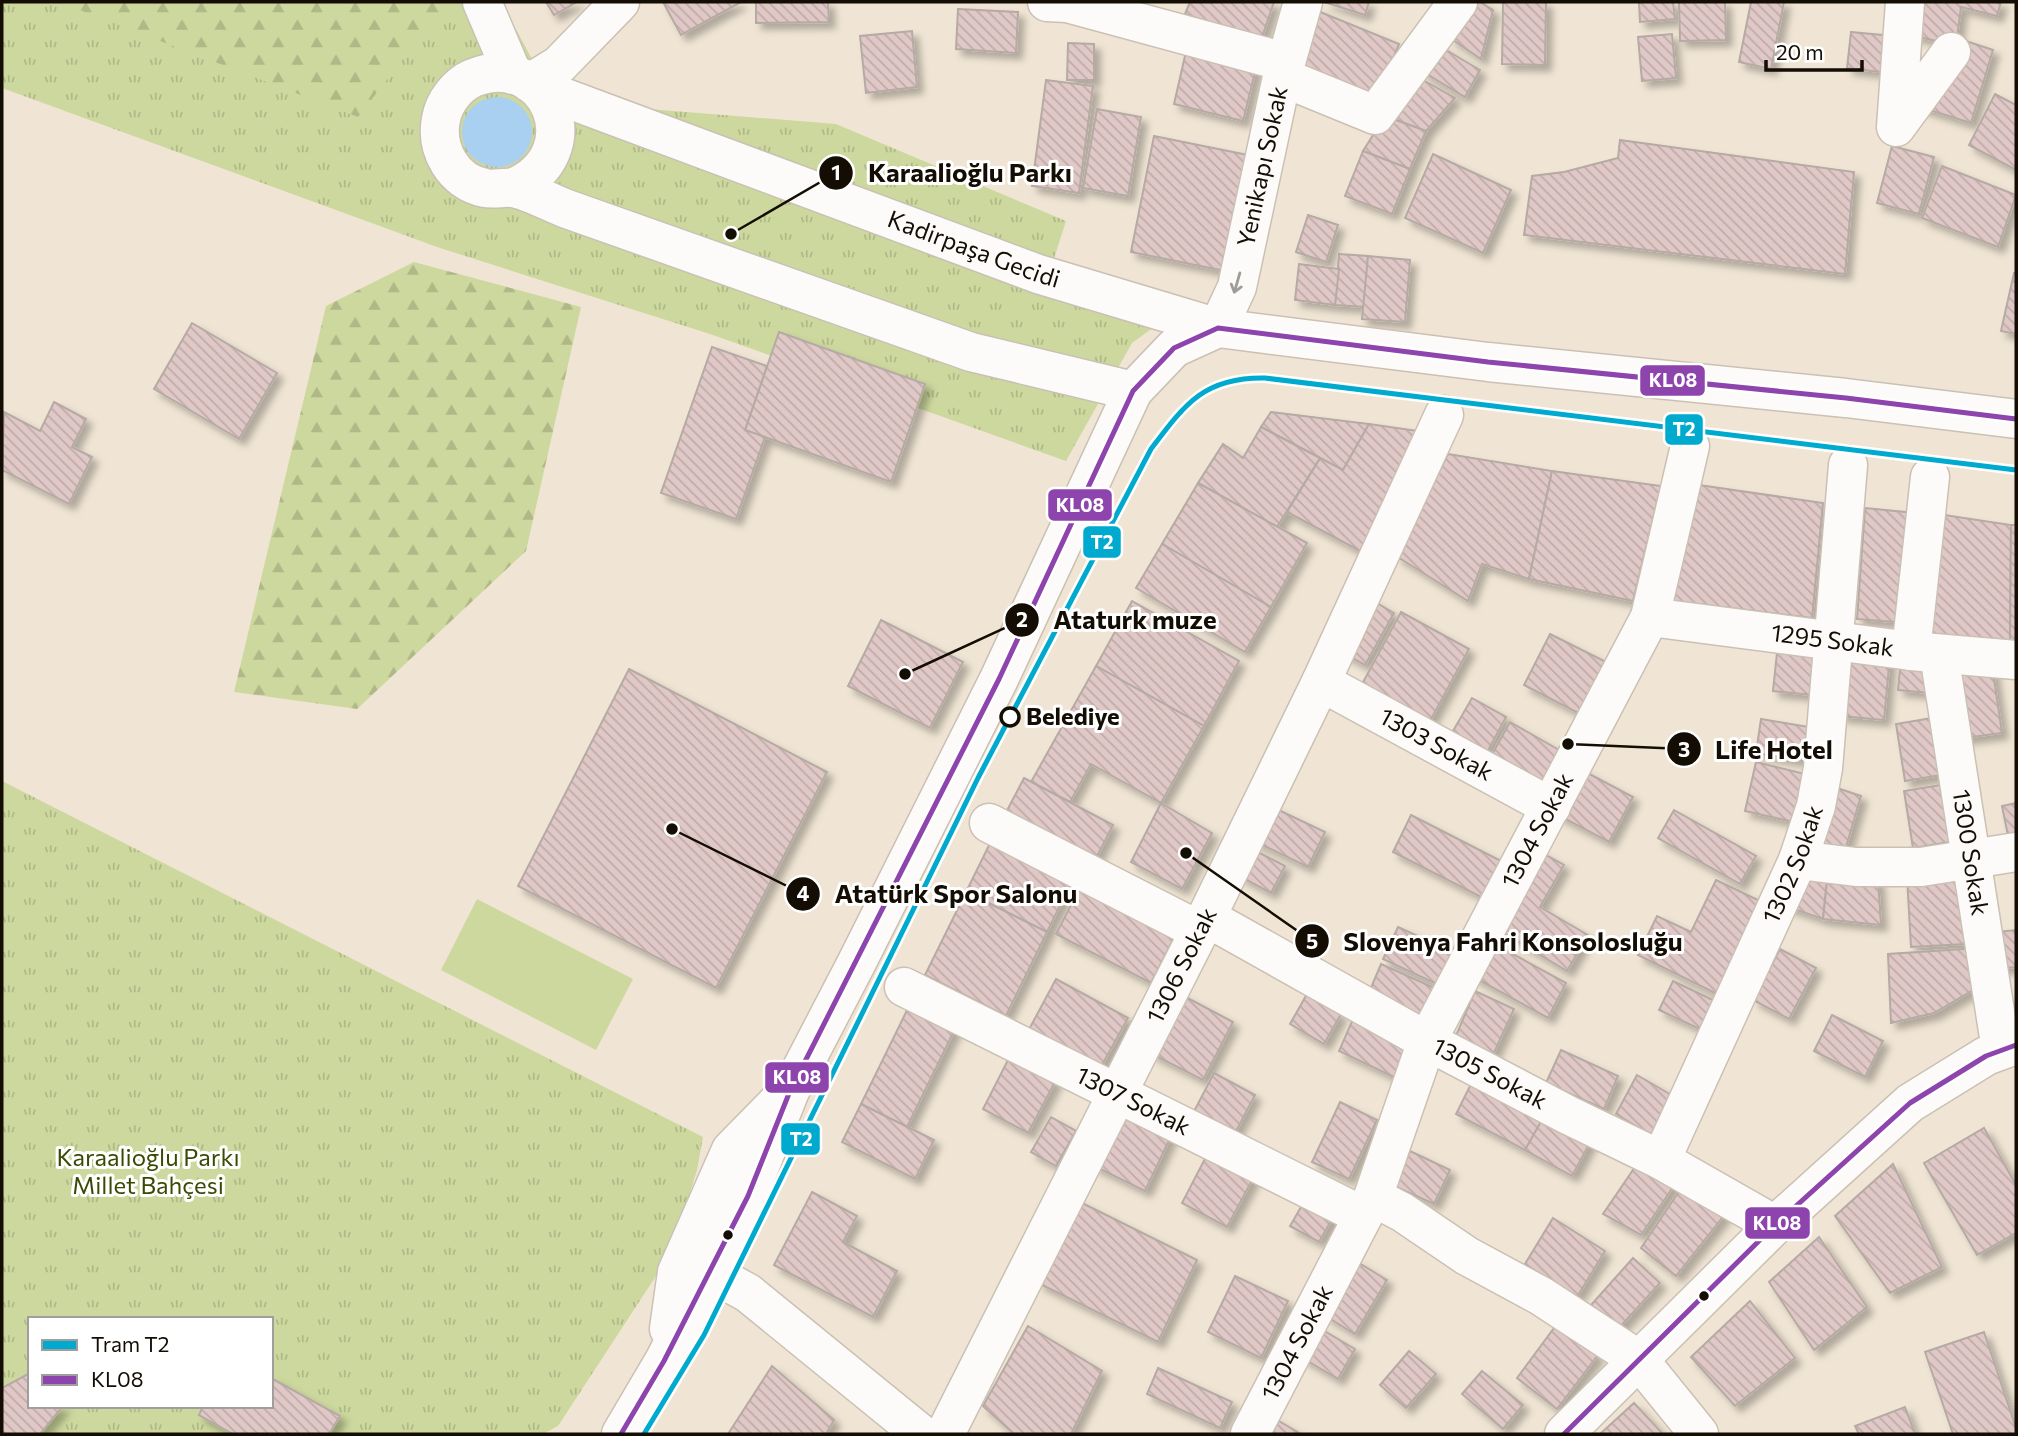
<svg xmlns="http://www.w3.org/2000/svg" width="2018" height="1436" viewBox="0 0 2018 1436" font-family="Commissioner,sans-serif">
  <defs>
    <pattern id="grass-tufts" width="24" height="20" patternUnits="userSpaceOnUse" patternTransform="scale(1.75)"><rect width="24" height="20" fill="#cdd89e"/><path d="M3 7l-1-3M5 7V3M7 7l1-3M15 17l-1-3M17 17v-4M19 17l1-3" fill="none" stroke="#afb886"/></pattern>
    <pattern id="forest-firs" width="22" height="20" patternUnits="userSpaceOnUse" patternTransform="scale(1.75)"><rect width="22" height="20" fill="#cdd89e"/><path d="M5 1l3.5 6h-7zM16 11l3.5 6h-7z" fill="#afb886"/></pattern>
    <pattern id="building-back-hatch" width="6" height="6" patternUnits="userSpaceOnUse" patternTransform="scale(1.75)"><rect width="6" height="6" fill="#e0c8c7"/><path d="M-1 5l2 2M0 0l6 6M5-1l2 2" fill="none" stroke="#bfaba9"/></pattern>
    <filter id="shadow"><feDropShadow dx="6" dy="6" stdDeviation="3.5" flood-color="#0004"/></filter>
  </defs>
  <rect width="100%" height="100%" fill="#f0e5d4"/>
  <!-- grass -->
  <g fill="url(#grass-tufts)" fill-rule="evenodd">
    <path d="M2 2H501L537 68 586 104 836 124 1066 221 1049 274 1158 324 1132 343 1066 461 713 335 437 247 2 88Z"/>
    <path d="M2 781 703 1137 697 1170 671 1253 558 1426 543 1434H2ZM30 1319H271V1406H30Z"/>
  </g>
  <!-- forest -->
  <g fill="url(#forest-firs)">
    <path d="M59 2H447L358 117Z"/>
    <path d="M414 262 581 307 526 551 357 709 234 692 326 306Z"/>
  </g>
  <!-- garden -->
  <path fill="#cdd89e" d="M477 899 633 979 596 1050 441 970Z"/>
  <!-- water -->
  <circle fill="#a9cff1" cx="497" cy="132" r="35"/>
  <!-- building -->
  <g fill="url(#building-back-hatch)" stroke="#b5aaa4" stroke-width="2" filter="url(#shadow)">
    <path d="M546 2H577L554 15Z"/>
    <path d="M663 2H741L681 35Z"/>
    <path d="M756 2H828L829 22 756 23Z"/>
    <path d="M1190 2H1274L1261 40 1185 14Z"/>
    <path d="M1324 2H1369L1365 15Z"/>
    <path d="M1471 2H1480L1493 10 1481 59 1450 38Z"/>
    <path d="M1503 2H1546L1545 65 1502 64Z"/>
    <path d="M1639 2H1673L1675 19 1640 22Z"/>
    <path d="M1679 2H1725L1726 40 1680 41Z"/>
    <path d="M1751 2H1784L1771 69 1739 62Z"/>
    <path d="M1912 2H2001L1997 16 1961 7 1957 38 1952 45 1904 33Z"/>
    <path d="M958 9 1018 12 1016 53 956 49Z"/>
    <path d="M1313 9 1399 44 1375 103 1289 68Z"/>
    <path d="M912 31 917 87 866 93 860 36Z"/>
    <path d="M1851 32 1893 36 1889 73 1847 68Z"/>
    <path d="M1672 34 1676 78 1642 81 1638 37Z"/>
    <path d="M1957 38 1993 50 1971 123 1901 101Z"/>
    <path d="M1068 43 1094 44V80H1067Z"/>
    <path d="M1436 44 1480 70 1465 97 1420 70Z"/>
    <path d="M1187 47 1257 64 1243 121 1174 104Z"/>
    <path d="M1046 80 1093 86 1079 193 1032 186Z"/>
    <path d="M1423 80 1455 98 1426 131 1385 116Z"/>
    <path d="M1995 94 2016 105V170L1969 145Z"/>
    <path d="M1097 109 1141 117 1128 196 1083 188Z"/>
    <path d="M1385 116 1426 131 1410 169 1363 151Z"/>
    <path d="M1154 136 1253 156 1230 272 1131 252Z"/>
    <path d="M1620 140 1854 172 1845 274 1524 235 1532 176 1564 172 1618 158Z"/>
    <path d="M1892 146 1934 157 1919 214 1877 203Z"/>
    <path d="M1363 151 1410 169 1392 214 1345 196Z"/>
    <path d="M1433 154 1511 190 1483 253 1405 218Z"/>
    <path d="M1942 166 2016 195 1998 247 1922 218Z"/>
    <path d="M1308 215 1338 225 1326 262 1296 252Z"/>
    <path d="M1339 254 1368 256 1365 307 1335 305Z"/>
    <path d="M1368 256 1410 260 1405 322 1362 319Z"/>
    <path d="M1299 264 1339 269 1335 305 1295 300Z"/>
    <path d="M2014 273H2016V334L2001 331Z"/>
    <path d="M192 323 277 373 239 439 154 389Z"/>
    <path d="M779 332 925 384 891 482 745 430Z"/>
    <path d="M712 347 767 366 745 430 765 437 736 519 661 493Z"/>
    <path d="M54 402 86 419 72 447 92 457 69 504 2 470 4 412 40 431Z"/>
    <path d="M1271 412 1369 424 1343 470 1261 427Z"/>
    <path d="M1369 424 1418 431 1364 553 1287 512 1320 458 1343 470Z"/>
    <path d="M1261 427 1320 458 1277 527 1198 483 1223 444 1243 458Z"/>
    <path d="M1448 454 1552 471 1529 579 1482 564 1468 601 1396 556Z"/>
    <path d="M1552 471 1661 486 1633 601 1529 579Z"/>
    <path d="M1198 483 1307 543 1271 607 1162 544Z"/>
    <path d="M1699 485 1823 503 1812 618 1673 601Z"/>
    <path d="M1865 508 1915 513 1908 623 1857 619Z"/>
    <path d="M1931 513 2011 525 2010 645 1925 639Z"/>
    <path d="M2011 525H2016V644L2010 645Z"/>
    <path d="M1162 544 1271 607 1245 652 1136 588Z"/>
    <path d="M1370 599 1394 613 1365 665 1341 652Z"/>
    <path d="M1132 601 1239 661 1204 726 1096 666Z"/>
    <path d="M1401 612 1469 649 1430 721 1362 684Z"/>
    <path d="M881 620 963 662 930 728 848 686Z"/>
    <path d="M1550 634 1606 662 1580 714 1524 685Z"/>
    <path d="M1778 643 1827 648 1822 696 1773 691Z"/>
    <path d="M1846 651 1890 656 1884 720 1840 716Z"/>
    <path d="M1901 658 1933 661 1930 693 1898 690Z"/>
    <path d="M1992 665 2002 733 1957 739 1947 671Z"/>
    <path d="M1096 666 1204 726 1161 803 1091 764 1070 802 1031 782Z"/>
    <path d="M629 669 827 772 716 988 518 886Z"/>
    <path d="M1472 698 1506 717 1484 758 1449 738Z"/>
    <path d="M1944 716 1953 773 1905 781 1896 724Z"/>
    <path d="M1761 719 1809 727 1804 761 1756 753Z"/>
    <path d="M1510 722 1561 751 1539 789 1489 760Z"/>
    <path d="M1756 762 1809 775 1798 823 1745 811Z"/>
    <path d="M1580 769 1633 797 1609 842 1556 814Z"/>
    <path d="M1024 778 1113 825 1091 868 1002 820Z"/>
    <path d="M1953 783 1962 840 1913 848 1904 791Z"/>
    <path d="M1834 787 1861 796 1844 854 1816 846Z"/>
    <path d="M1161 803 1212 833 1182 889 1131 862Z"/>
    <path d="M2016 803V835L2008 836 2002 806Z"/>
    <path d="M1268 805 1325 832 1308 867 1252 840Z"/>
    <path d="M1674 810 1756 856 1740 884 1658 838Z"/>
    <path d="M1411 815 1501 861 1483 898 1393 852Z"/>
    <path d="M994 835 1075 875 1047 932 966 892Z"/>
    <path d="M1252 849 1285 866 1271 893 1239 876Z"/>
    <path d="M1537 850 1564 865 1540 907 1588 935 1567 971 1493 927Z"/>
    <path d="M1801 866 1828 872 1823 919 1785 906Z"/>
    <path d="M1828 872 1878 879 1881 925 1823 919Z"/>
    <path d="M1961 874 1966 944 1911 947 1907 877Z"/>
    <path d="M1085 878 1179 928 1151 983 1056 934Z"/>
    <path d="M1716 880 1762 902 1717 994 1638 955 1657 916 1691 932Z"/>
    <path d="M966 892 1047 932 1006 1016 925 975Z"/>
    <path d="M1398 927 1455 953 1441 986 1383 959Z"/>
    <path d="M2016 930V967L1990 969 1987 933Z"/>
    <path d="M1489 941 1566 983 1548 1018 1470 975Z"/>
    <path d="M1979 948 1985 983 1934 1013 1891 1023 1888 954Z"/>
    <path d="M1780 949 1816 968 1789 1019 1753 1000Z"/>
    <path d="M1381 964 1439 990 1424 1023 1367 997Z"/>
    <path d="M1056 979 1128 1018 1097 1074 1026 1035Z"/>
    <path d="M1673 981 1717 1002 1704 1031 1659 1010Z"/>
    <path d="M1475 991 1514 1009 1493 1055 1455 1038Z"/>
    <path d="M1180 994 1233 1022 1203 1080 1150 1053Z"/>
    <path d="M1307 994 1341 1014 1324 1044 1290 1024Z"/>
    <path d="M912 1000 958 1023 907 1127 861 1104Z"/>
    <path d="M1832 1015 1883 1041 1865 1077 1814 1051Z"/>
    <path d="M1353 1019 1411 1045 1396 1078 1339 1051Z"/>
    <path d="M1561 1050 1618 1076 1604 1109 1546 1083Z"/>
    <path d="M1010 1056 1056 1080 1028 1133 983 1109Z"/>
    <path d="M1214 1073 1255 1095 1232 1139 1191 1117Z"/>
    <path d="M1637 1075 1673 1096 1651 1135 1616 1114Z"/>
    <path d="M1475 1076 1547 1111 1525 1150 1456 1114Z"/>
    <path d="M1340 1102 1377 1120 1349 1179 1312 1162Z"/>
    <path d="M861 1104 934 1140 915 1179 842 1142Z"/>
    <path d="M1119 1106 1173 1132 1145 1191 1092 1165Z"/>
    <path d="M1547 1111 1593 1137 1572 1176 1525 1150Z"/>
    <path d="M1051 1117 1076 1131 1056 1166 1031 1152Z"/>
    <path d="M1984 1128 2016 1185V1233L1977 1255 1924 1163Z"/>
    <path d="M1211 1147 1257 1171 1227 1227 1182 1203Z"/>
    <path d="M1410 1151 1450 1170 1434 1204 1394 1186Z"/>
    <path d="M1637 1164 1677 1181 1641 1235 1603 1214Z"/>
    <path d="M1893 1164 1942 1267 1890 1293 1835 1216Z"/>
    <path d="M1680 1190 1726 1213 1676 1276 1641 1248Z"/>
    <path d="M812 1192 857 1216 843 1242 897 1271 873 1317 774 1265Z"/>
    <path d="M1308 1195 1336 1212 1319 1242 1290 1226Z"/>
    <path d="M1078 1201 1197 1260 1158 1342 1038 1283Z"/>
    <path d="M1553 1218 1605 1251 1577 1297 1525 1264Z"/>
    <path d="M1819 1237 1867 1307 1814 1350 1769 1282Z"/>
    <path d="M1633 1258 1660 1283 1618 1329 1591 1305Z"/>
    <path d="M1356 1261 1387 1280 1355 1334 1324 1315Z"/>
    <path d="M1235 1276 1288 1301 1261 1358 1208 1332Z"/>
    <path d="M1750 1301 1795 1358 1735 1406 1691 1357Z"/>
    <path d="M1557 1324 1598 1355 1557 1409 1517 1378Z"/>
    <path d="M1028 1326 1102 1371 1071 1434H1014L983 1406Z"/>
    <path d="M1316 1326 1355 1349 1338 1379 1299 1356Z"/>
    <path d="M1984 1332 2016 1428V1434H1953L1925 1352Z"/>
    <path d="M1409 1351 1436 1374 1406 1408 1380 1385Z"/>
    <path d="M772 1366 834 1420 826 1434H728Z"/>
    <path d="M1158 1368 1232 1402 1220 1428 1147 1394Z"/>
    <path d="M1482 1371 1523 1405 1503 1429 1462 1394Z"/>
    <path d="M30 1373V1406H63L40 1434H2V1388Z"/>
    <path d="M271 1378 340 1416 329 1434H233L199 1415 203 1406H271Z"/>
    <path d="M1634 1403 1663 1434H1600Z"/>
    <path d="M1905 1407 1915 1434H1859L1855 1426Z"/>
    <path d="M1272 1417 1301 1434H1262Z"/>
  </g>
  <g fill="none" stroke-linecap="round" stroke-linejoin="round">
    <defs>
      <g id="street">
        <path d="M482 2 513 75"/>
        <path d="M1047 2 1067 3 1285 62"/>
        <path d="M1905 2 1896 127 1951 52"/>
        <path d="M1282 77 1375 115 1458 2"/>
        <path d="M530 83 559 65 620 2"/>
        <path id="s1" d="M536 87 1038 274 1218 328 1237 287 1282 77 1303 2"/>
        <path d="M512 188C594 154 547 48 473 78 457 85 444 102 441 119 435 149 453 182 485 188 494 190 503 187 512 188 525 189 553 204 567 209L971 352 1133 391"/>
        <path id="s2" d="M1650 617 1911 651 2016 660"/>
        <path d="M1911 651 1930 477"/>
        <path id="s3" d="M1939 654 2001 1050"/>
        <path id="s4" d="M1321 682 1551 807"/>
        <path d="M989 823 1200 931"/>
        <path d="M1798 860 1856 867H1921L2016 852"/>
        <path id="s5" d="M1206 917 1427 1041 1568 1115 1661 1160 1775 1225"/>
        <path id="s6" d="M904 987 1363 1216"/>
        <path id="s7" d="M1661 1160 1798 860 1816 806 1823 768 1848 465"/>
        <path d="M1373 1197 1402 1212 1467 1256 1541 1296 1639 1360 1699 1434"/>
        <path id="s8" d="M945 1434 1205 920 1321 682 1444 415"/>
        <path id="s9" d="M1250 1434 1373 1197 1427 1041 1650 617 1690 446"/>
      </g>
      <g id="secondary">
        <path d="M710 1272 748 1293 921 1434"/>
        <path d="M669 1329 677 1272 731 1150 778 1102"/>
        <path d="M621 1434 664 1361 748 1196 790 1091 857 962 999 679 1133 391 1174 348 1218 328 1488 362 1846 398 2016 419"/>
        <path d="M1564 1434 1775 1225 1910 1103 1986 1056 2016 1045"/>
      </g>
    </defs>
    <!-- street casing -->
    <use href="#street" stroke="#cac1b4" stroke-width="41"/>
    <!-- secondary casing -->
    <use href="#secondary" stroke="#cac1b4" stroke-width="41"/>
    <!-- street -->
    <use href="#street" stroke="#fdfbf9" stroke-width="38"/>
    <!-- secondary -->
    <use href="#secondary" stroke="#fdfbf9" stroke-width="38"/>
    <defs>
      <g id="bus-1">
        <path d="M621 1434 664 1361 748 1196 790 1091 999 679 1133 391 1174 348 1218 328 1488 362 1846 398 2016 419"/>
        <path d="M1564 1434 1775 1225 1910 1103 1986 1056 2016 1045"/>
      </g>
    </defs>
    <!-- bus-1 casing -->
    <use href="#bus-1" stroke="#fff" stroke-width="10"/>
    <!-- bus-1 -->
    <use href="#bus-1" stroke="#8e44ad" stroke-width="5"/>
    <defs>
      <path id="tram-1" d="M644 1434 704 1335 978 778 1151 449C1185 404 1204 377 1265 378L2016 470"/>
    </defs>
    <!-- tram-1 casing -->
    <use href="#tram-1" stroke="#fff" stroke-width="10"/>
    <!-- tram-1 -->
    <use href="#tram-1" stroke="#00a9ce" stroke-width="5"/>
  </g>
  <!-- one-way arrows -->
  <defs><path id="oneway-shaft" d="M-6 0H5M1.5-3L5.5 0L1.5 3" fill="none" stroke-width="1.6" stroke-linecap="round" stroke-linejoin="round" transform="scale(1.75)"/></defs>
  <use stroke="#9f9c97" href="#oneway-shaft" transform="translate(1237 283) rotate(106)"/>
  <!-- markers -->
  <circle fill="#fff" stroke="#130d04" stroke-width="3.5" cx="1010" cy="717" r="9"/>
  <g fill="#130d04" stroke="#fff" stroke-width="2.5">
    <circle cx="728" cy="1235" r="6"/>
    <circle cx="1704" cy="1296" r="6"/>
  </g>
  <g text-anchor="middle" stroke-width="6" stroke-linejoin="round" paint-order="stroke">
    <!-- street labels -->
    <g font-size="24" fill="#130d04" stroke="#fff">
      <text dy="8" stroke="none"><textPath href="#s1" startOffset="892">Yenikapı Sokak</textPath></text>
      <text dy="8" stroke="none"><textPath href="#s1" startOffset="467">Kadirpaşa Gecidi</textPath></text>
      <text dy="8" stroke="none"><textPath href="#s2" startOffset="184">1295 Sokak</textPath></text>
      <text dy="8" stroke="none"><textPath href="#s4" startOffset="131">1303 Sokak</textPath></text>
      <text dy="8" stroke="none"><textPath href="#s9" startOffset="670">1304 Sokak</textPath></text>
      <text dy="8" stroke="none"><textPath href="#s3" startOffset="201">1300 Sokak</textPath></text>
      <text dy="8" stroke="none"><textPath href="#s7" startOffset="324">1302 Sokak</textPath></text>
      <text dy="8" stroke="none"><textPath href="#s8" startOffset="525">1306 Sokak</textPath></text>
      <text dy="8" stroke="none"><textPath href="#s5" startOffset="324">1305 Sokak</textPath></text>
      <text dy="8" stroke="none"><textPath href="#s6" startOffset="256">1307 Sokak</textPath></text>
      <text dy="8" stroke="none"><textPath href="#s9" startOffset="103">1304 Sokak</textPath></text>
    </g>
    <!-- stop labels -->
    <g font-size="24" font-weight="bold" fill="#130d04" stroke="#fff" text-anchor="start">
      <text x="1026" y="725">Belediye</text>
    </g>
    <!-- park labels -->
    <g font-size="24" fill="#394a02" stroke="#fff">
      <text x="148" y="1166">Karaalioğlu Parkı<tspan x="148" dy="28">Millet Bahçesi</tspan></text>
    </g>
  </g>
  <!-- callouts -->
  <path fill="none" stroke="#130d04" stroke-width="2.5" d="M731 234L836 173M905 674L1022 620M1568 744L1684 749M672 829L803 894M1186 853L1312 941"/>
  <g fill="#130d04" stroke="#fff" stroke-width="2.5">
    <circle cx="731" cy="234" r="7"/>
    <circle cx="905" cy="674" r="7"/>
    <circle cx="1568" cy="744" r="7"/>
    <circle cx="672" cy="829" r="7"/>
    <circle cx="1186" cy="853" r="7"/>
    <circle cx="836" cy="173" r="18"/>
    <circle cx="1022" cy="620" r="18"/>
    <circle cx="1684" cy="749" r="18"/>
    <circle cx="803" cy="894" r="18"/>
    <circle cx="1312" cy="941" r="18"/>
  </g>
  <g font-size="21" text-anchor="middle" font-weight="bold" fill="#fff">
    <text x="836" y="180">1</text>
    <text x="1022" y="627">2</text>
    <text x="1684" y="757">3</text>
    <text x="803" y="901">4</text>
    <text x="1312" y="949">5</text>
  </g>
  <g font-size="26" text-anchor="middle" font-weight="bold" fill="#130d04" stroke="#fff" stroke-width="6" stroke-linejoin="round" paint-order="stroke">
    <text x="970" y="182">Karaalioğlu Parkı</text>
    <text x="1135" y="629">Ataturk muze</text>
    <text x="1774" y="759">Life Hotel</text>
    <text x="956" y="903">Atatürk Spor Salonu</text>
    <text x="1513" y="951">Slovenya Fahri Konsolosluğu</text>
  </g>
  <g stroke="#fff" stroke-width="2.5">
    <rect x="1639" y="364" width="67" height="33" rx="7" fill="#8e44ad"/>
    <rect x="1664" y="413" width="40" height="33" rx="7" fill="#00a9ce"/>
    <rect x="1047" y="488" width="66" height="34" rx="7" fill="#8e44ad"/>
    <rect x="1082" y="525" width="40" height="34" rx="7" fill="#00a9ce"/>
    <rect x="764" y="1061" width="66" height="33" rx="7" fill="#8e44ad"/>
    <rect x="780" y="1122" width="41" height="34" rx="7" fill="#00a9ce"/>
    <rect x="1744" y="1206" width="67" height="34" rx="7" fill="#8e44ad"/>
  </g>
  <g font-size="19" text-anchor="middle" font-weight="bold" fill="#fff">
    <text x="1673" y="387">KL08</text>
    <text x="1684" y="436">T2</text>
    <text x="1080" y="512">KL08</text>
    <text x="1102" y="549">T2</text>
    <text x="797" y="1084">KL08</text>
    <text x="801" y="1146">T2</text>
    <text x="1777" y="1230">KL08</text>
  </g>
  <!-- border -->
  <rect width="2018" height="1436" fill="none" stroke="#130d04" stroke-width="7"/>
  <!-- legend -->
  <rect x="28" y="1317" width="245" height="91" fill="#ffffff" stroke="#a19e9b" stroke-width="2"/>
  <rect x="42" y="1340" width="35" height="10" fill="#00a9ce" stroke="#a19e9b" stroke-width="2"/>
  <text x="91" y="1352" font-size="21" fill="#130d04">Tram T2</text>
  <rect x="42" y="1375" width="35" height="10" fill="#8e44ad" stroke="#a19e9b" stroke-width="2"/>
  <text x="91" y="1387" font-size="21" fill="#130d04">KL08</text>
  <!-- scale -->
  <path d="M1766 60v10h96v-10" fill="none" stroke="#130d04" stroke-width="3.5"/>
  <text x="1776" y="60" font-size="21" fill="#130d04" stroke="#ffffff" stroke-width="5" paint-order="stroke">20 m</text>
</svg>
